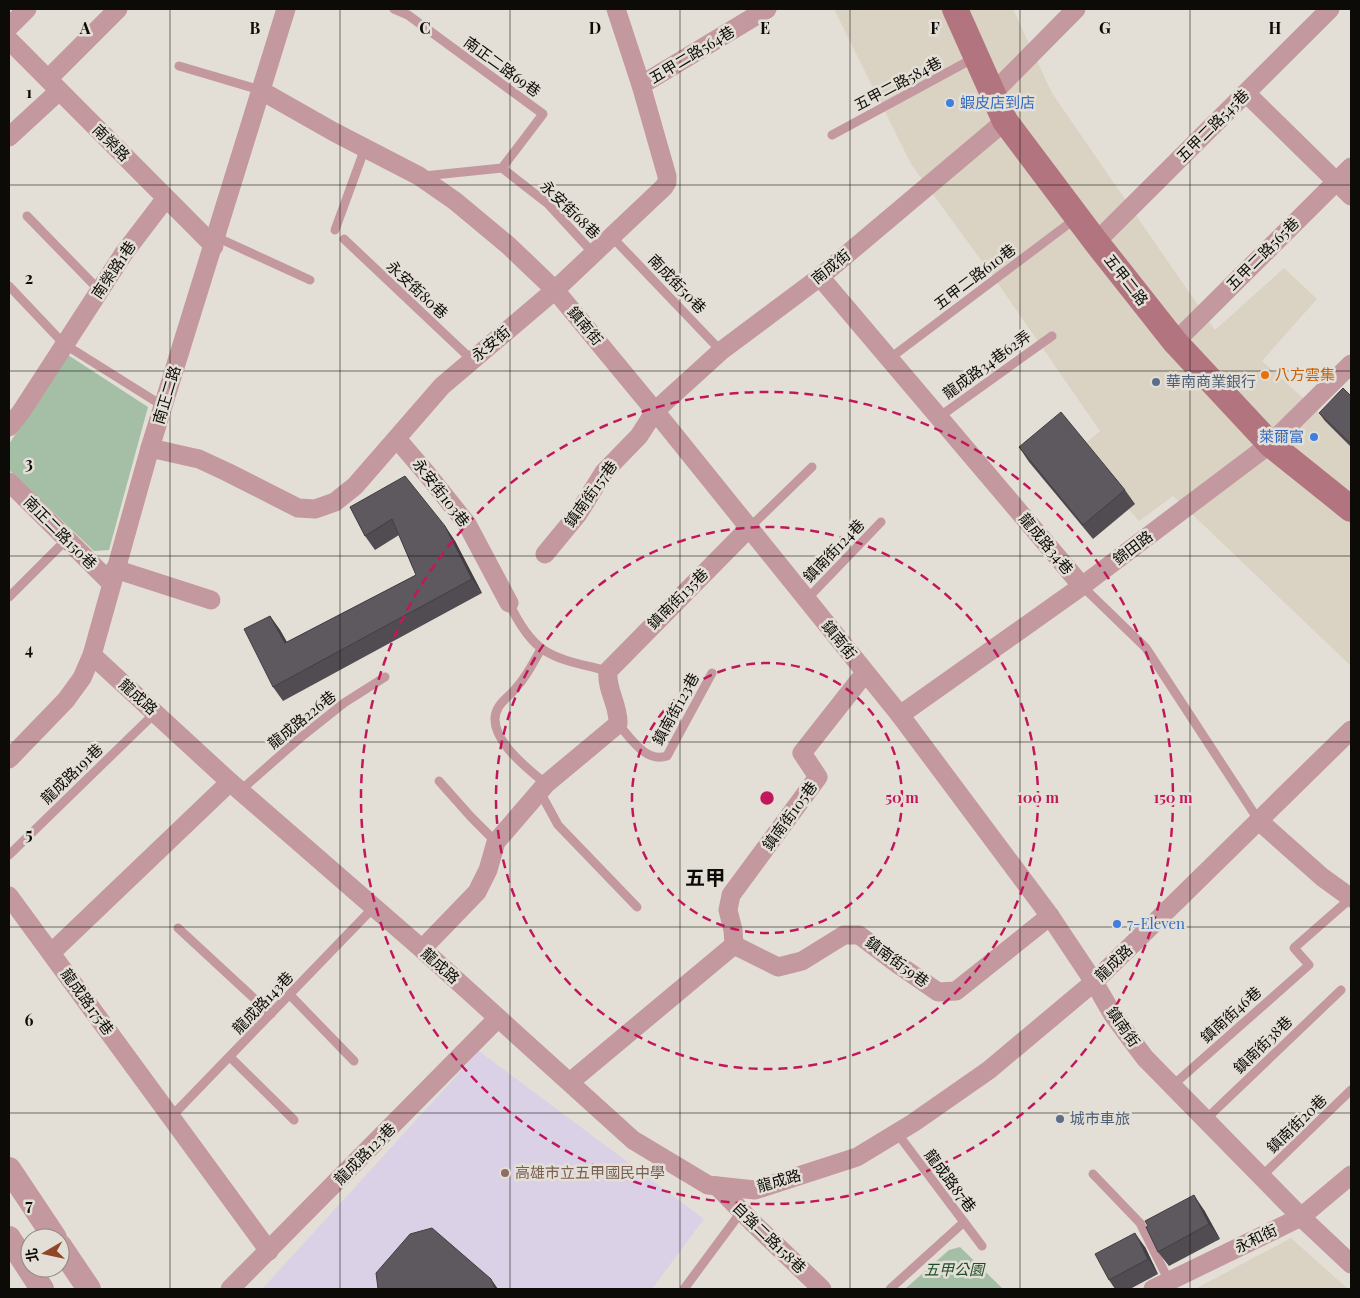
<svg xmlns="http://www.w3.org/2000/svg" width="1360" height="1298" viewBox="0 0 1360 1298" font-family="'Playfair Display','Noto Sans TC',serif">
  <rect width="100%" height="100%" fill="#e4dfd6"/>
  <!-- built -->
  <g fill="#dad2c2">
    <path d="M834 9H1013L1052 93 1215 330 1284 268 1317 299 1262 361 1351 441V666L1173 496 1139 521 1077 451 1100 431 997 282 911 164Z"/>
    <path d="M1291 1238 1348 1289H1195Z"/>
  </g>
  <!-- education -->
  <path fill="#dbd1e6" d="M479 1051 704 1219 652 1289H262Z"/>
  <!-- green -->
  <g fill="#a5bfa7">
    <path d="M68 355 148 407 109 550 94 551 9 470V444Z"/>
    <path d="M960 1247 1003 1289H905L949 1250Z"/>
  </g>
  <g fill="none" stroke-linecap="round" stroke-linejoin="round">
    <!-- service -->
    <g stroke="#c3989e" stroke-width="9">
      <path d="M394 9 408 15 543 114 502 168 424 176"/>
      <path d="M179 66 260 90"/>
      <path d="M832 135 974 58"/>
      <path d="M502 168 548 204 594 254"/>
      <path d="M27 216 99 290"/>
      <path d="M335 230 365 148"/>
      <path d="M216 237 310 280"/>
      <path d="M612 237 721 351"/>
      <path d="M344 239 472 360"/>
      <path d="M9 286 64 344 163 406"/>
      <path d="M889 359 1075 219"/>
      <path d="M939 417 1052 336"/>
      <path d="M749 528 812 467"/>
      <path d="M1082 586 1146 648 1259 821"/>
      <path d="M9 597 67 539"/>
      <path d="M807 599 881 522"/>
      <path d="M509 603C535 658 553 657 608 671"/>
      <path d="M541 649C533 663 527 676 516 688 511 695 502 700 498 708 483 735 528 769 546 784"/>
      <path d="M618 724C631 738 645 763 667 756L712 673"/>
      <path d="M439 781 471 817 496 842"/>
      <path d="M241 790 300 738 344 703 385 677"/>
      <path d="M540 792 558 825 637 907"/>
      <path d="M9 855 155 713"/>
      <path d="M178 928 271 1014"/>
      <path d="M290 995 354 1061"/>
      <path d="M230 1057 294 1120"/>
      <path d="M1172 1086 1309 965 1294 948 1351 898"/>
      <path d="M171 1117 374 907"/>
      <path d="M1205 1120 1341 990"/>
      <path d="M897 1133 982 1246"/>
      <path d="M1093 1174 1140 1223 1169 1281"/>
      <path d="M1261 1177 1351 1090"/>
      <path d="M684 1289 741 1212"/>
      <path d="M890 1289 964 1222"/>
    </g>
    <!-- minor -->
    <g stroke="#c3989e" stroke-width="19">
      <path d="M9 27 27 9"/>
      <path d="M9 40 214 246"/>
      <path d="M48 79 118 9"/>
      <path d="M641 85 767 9"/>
      <path d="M260 90 334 132 419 176 455 201 509 246 555 290 655 411 900 715 1050 916 1094 982 1113 1015 1145 1058 1301 1217 1351 1264"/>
      <path d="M993 93 1076 9"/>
      <path d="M1246 93 1351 196"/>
      <path d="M9 137 59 91"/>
      <path d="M1096 242 1330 9"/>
      <path d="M820 277 1082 586"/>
      <path d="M1175 342 1351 167"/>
      <path d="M9 427 21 412 124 253 166 198"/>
      <path d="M397 439 427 474 467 524 509 603"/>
      <path d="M150 448 199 459 227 472 298 508 315 509 335 502 355 486 442 386 555 290 664 187 667 182V176L641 85 616 9"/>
      <path d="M9 482 111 583"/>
      <path d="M545 554 578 514 604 472 639 436 655 411 721 351 820 277 1005 121"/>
      <path d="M115 569 211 600"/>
      <path d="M92 655 230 782 422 949 633 1140 708 1185 755 1190 857 1157 913 1123 989 1070 1094 982 1351 730"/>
      <path d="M900 715 1082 586 1270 444 1351 364"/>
      <path d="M9 759 66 700 82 678 92 655 150 448 286 9"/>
      <path d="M1259 821 1322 877 1351 898"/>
      <path d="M9 896 269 1251"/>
      <path d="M734 945 733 930 728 910 731 895 818 777 802 753 865 673"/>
      <path d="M422 949 477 892 488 870 496 842 546 784 618 724C619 705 606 690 608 671L749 528"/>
      <path d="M51 953 230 782"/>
      <path d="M570 1082 734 945 778 967 802 961 844 935H859L896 963 938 992 956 991 1050 916"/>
      <path d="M717 1186 755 1225 822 1289"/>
      <path d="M230 1289 498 1018"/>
      <path d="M1153 1289 1301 1217 1351 1175"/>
    </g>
    <!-- tertiary -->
    <g stroke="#c3989e" stroke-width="24">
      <path d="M9 1169 55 1238"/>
      <path d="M9 1238 42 1289"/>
      <path d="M60 1246 89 1289"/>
    </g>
    <!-- secondary -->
    <path stroke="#b2757f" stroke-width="26" d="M955 9 1005 121 1096 242 1175 342 1270 444 1351 509"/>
  </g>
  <!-- wall -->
  <g fill="#514c52">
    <path d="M1351 396V447L1325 421 1319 413Z"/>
    <path d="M1019 447 1125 490 1135 504 1093 539 1029 462Z"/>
    <path d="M350 507 445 526 455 541 482 593 283 701 273 687 270 616 280 630 287 642 416 575 399 535 375 550 365 536Z"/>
    <path d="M1204 1210 1220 1239 1169 1266 1158 1252 1148 1226Z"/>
    <path d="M1145 1247 1158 1274 1130 1289H1115L1109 1280Z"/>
  </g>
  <!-- shaded-wall -->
  <g fill="#423e42">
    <path d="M445 526 455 541 482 593 472 579Z"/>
    <path d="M270 616 280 630 295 657 285 643Z"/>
    <path d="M1194 1195 1204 1210 1220 1239 1209 1224Z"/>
    <path d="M1135 1233 1145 1247 1158 1274 1148 1259Z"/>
    <path d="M491 1279 498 1289H495Z"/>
  </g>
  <!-- building -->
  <g fill="#5e585f" stroke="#423e42">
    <path d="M1343 388 1351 396V444L1319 413Z"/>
    <path d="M1061 412 1125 490 1083 525 1019 447Z"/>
    <path d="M405 476 445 526 472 579 273 687 244 629 270 616 285 643 416 575 392 519 365 536 350 507Z"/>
    <path d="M1194 1195 1209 1224 1158 1252 1146 1227 1148 1226 1145 1221Z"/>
    <path d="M432 1228 491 1279 495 1289H378L376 1273 410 1234Z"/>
    <path d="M1135 1233 1148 1259 1109 1280 1095 1254Z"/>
  </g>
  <!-- grid -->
  <path fill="none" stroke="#0d0b08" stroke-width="1" stroke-opacity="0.55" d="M170 9V1289M340 9V1289M510 9V1289M680 9V1289M850 9V1289M1020 9V1289M1190 9V1289M9 185H1351M9 371H1351M9 556H1351M9 742H1351M9 927H1351M9 1113H1351"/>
  <!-- distance rings -->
  <g fill="none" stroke="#c2185b" stroke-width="2.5" stroke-dasharray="9 6">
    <circle cx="767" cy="798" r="135"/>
    <circle cx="767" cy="798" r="271"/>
    <circle cx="767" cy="798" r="406"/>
  </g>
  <!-- markers -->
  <g fill="#3f7fe0" stroke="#e4dfd6" stroke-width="2">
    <circle cx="950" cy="103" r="5"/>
    <circle cx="1314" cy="437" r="5"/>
    <circle cx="1117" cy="924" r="5"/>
  </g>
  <circle fill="#e8710a" stroke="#e4dfd6" stroke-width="2" cx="1265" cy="375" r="5"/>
  <g fill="#5c6f8a" stroke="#e4dfd6" stroke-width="2">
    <circle cx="1156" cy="382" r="5"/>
    <circle cx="1060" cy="1119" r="5"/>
  </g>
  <circle fill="#8d6e63" stroke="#e4dfd6" stroke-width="2" cx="505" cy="1173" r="5"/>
  <g text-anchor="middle" stroke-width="5" stroke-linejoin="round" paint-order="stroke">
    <!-- street labels -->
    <g font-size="15" fill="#0d0b08" stroke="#e4dfd6">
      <text transform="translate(692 55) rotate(-31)" y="5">五甲二路564巷</text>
      <text transform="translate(502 67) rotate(36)" y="5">南正二路69巷</text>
      <text transform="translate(898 84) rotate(-28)" y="5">五甲二路584巷</text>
      <text transform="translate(1213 126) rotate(-45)" y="5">五甲二路545巷</text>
      <text transform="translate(111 143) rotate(45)" y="5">南榮路</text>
      <text transform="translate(570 210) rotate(44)" y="5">永安街68巷</text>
      <text transform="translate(1263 254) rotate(-45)" y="5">五甲二路565巷</text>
      <text transform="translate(831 267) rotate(-39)" y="5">南成街</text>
      <text transform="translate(114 270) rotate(-56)" y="5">南榮路1巷</text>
      <text transform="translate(975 277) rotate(-37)" y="5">五甲二路610巷</text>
      <text transform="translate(1126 280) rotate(52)" y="5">五甲二路</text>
      <text transform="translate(677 284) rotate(46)" y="5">南成街50巷</text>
      <text transform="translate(417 290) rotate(43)" y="5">永安街80巷</text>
      <text transform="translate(585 326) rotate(50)" y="5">鎮南街</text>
      <text transform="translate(491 344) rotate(-40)" y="5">永安街</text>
      <text transform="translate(987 365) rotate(-36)" y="5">龍成路34巷62弄</text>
      <text transform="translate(167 395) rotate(-73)" y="5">南正二路</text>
      <text transform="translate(441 493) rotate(52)" y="5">永安街103巷</text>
      <text transform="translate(591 494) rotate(-54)" y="5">鎮南街157巷</text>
      <text transform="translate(60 533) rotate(45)" y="5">南正二路150巷</text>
      <text transform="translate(1046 544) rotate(50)" y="5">龍成路34巷</text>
      <text transform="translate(1133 548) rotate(-37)" y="5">錦田路</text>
      <text transform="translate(834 551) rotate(-46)" y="5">鎮南街124巷</text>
      <text transform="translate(678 599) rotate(-45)" y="5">鎮南街135巷</text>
      <text transform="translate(839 640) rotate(51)" y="5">鎮南街</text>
      <text transform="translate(138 697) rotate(42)" y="5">龍成路</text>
      <text transform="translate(676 709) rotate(-61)" y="5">鎮南街123巷</text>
      <text transform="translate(302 720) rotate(-39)" y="5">龍成路226巷</text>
      <text transform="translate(72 774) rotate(-44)" y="5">龍成路191巷</text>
      <text transform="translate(790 816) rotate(-54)" y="5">鎮南街105巷</text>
      <text transform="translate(897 962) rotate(36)" y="5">鎮南街59巷</text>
      <text transform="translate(1114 963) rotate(-44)" y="5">龍成路</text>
      <text transform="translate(440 966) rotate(42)" y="5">龍成路</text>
      <text transform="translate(87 1002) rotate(54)" y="5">龍成路175巷</text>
      <text transform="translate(263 1003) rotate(-46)" y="5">龍成路143巷</text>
      <text transform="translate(1231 1015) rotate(-42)" y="5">鎮南街46巷</text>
      <text transform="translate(1123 1027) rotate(55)" y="5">鎮南街</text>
      <text transform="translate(1263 1045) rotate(-44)" y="5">鎮南街38巷</text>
      <text transform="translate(1297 1124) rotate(-44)" y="5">鎮南街20巷</text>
      <text transform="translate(365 1154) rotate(-45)" y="5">龍成路123巷</text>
      <text transform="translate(779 1181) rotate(-16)" y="5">龍成路</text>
      <text transform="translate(950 1181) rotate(53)" y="5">龍成路87巷</text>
      <text transform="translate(769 1238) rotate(44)" y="5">自強二路158巷</text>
      <text transform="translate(1256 1239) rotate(-26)" y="5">永和街</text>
    </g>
    <!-- shop labels -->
    <g font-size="15" fill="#366cbe" stroke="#e4dfd6" text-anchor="start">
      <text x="960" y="108">蝦皮店到店</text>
      <text x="1304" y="442" text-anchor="end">萊爾富</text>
      <text x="1127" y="929">7-Eleven</text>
    </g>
    <!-- food labels -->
    <g font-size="15" fill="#c56008" stroke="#e4dfd6" text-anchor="start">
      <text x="1275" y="380">八方雲集</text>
    </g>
    <!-- service labels -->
    <g font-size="15" fill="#4e5e75" stroke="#e4dfd6" text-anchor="start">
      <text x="1166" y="387">華南商業銀行</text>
      <text x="1070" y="1124">城市車旅</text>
    </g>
    <!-- education labels -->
    <g font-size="15" fill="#785e54" stroke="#e4dfd6" text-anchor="start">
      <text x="515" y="1178">高雄市立五甲國民中學</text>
    </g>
    <!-- park labels -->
    <g font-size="15" font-style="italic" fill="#1d4e26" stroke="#e4dfd6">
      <text x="954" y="1275">五甲公園</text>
    </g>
    <!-- district labels -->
    <g font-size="20" font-weight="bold" fill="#0d0b08" stroke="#e4dfd6">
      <text x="705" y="885">五甲</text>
    </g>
  </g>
  <g font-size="16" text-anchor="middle" font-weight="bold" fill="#0d0b08" stroke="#e4dfd6" stroke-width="5" stroke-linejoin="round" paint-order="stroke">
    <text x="85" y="34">A</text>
    <text x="255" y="34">B</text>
    <text x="425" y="34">C</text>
    <text x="595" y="34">D</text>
    <text x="765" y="34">E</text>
    <text x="935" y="34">F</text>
    <text x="1105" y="34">G</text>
    <text x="1275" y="34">H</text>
    <text x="29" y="98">1</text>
    <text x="29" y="284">2</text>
    <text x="29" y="469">3</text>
    <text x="29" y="655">4</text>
    <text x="29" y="840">5</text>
    <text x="29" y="1026">6</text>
    <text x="29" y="1211">7</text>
  </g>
  <circle cx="767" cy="798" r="8" fill="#c2185b" stroke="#e4dfd6" stroke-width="2.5"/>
  <g font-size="15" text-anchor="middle" font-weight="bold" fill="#c2185b" stroke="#e4dfd6" stroke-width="5" stroke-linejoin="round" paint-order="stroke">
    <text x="902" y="803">50 m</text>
    <text x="1038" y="803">100 m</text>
    <text x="1173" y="803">150 m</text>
  </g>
  <!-- border -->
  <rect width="1360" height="1298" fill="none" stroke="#0d0b08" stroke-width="20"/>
  <!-- north arrow -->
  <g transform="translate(45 1253) rotate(261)"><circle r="24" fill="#e4dfd6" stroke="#8e8a84"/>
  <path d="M0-4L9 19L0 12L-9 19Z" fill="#8f4727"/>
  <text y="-8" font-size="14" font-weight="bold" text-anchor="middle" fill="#0d0b08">北</text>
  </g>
</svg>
